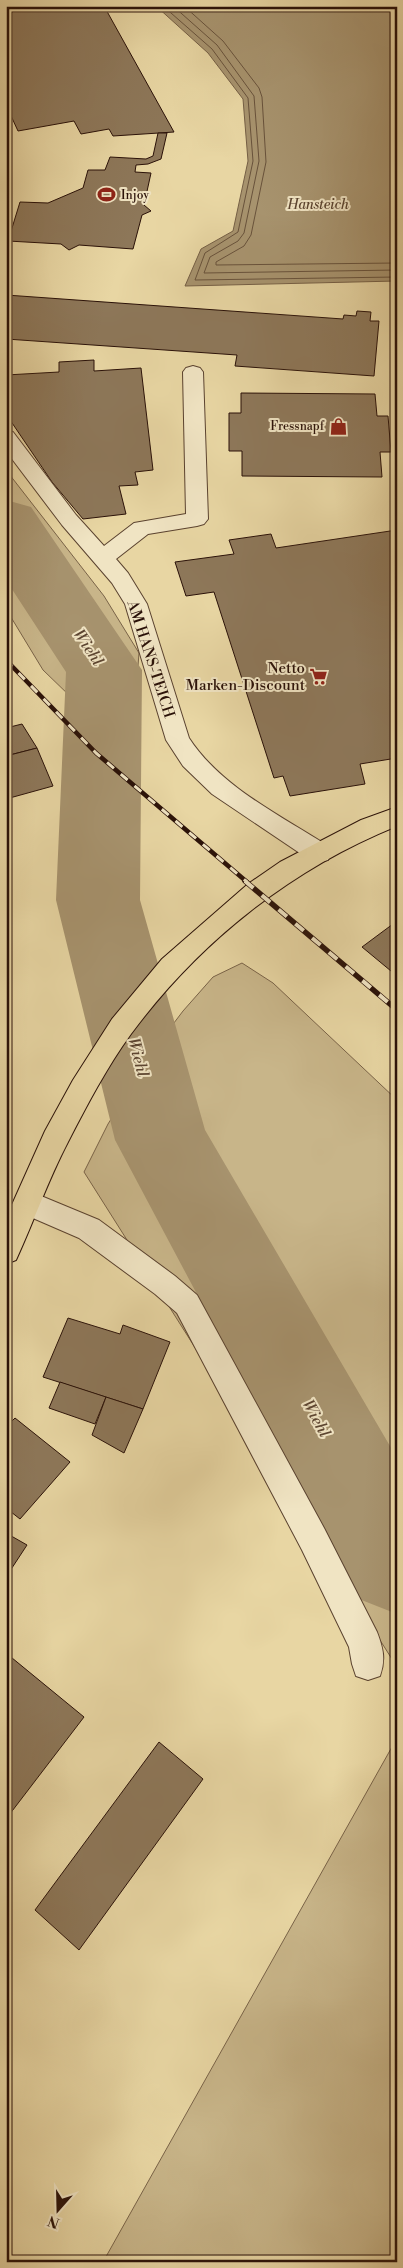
<svg xmlns="http://www.w3.org/2000/svg" width="403" height="2268" viewBox="0 0 403 2268" font-family="'Libre Bodoni',serif">
  <rect width="100%" height="100%" fill="#e8d6a3"/>
  <filter id="stains"><feTurbulence type="fractalNoise" baseFrequency=".004" numOctaves="4"/><feColorMatrix values="0 0 0 0 .2 0 0 0 0 .09 0 0 0 0 .02 0 0 0 .5 -.17"/></filter>
  <radialGradient id="worn" r=".72"><stop offset=".6" stop-color="#630" stop-opacity="0"/><stop offset="1" stop-color="#630" stop-opacity=".3"/></radialGradient>
  <!-- green -->
  <g fill="#c8b589" stroke="#796348">
    <path d="M6 470 104 596 139 653 131 755 43 670 6 609Z"/>
    <path d="M242 963 273 983 397 1100V1667L84 1172 108 1124 158 1044 183 1011 213 977Z"/>
    <path d="M397 1738V2262H103Z"/>
  </g>
  <!-- water -->
  <path fill="#a7936e" stroke="#755f45" d="M156 6H397V281L185 286 201 249 233 231 248 161 243 99 208 53Z"/>
  <g fill="none" stroke-linecap="round" stroke-linejoin="round">
    <!-- shore -->
    <g stroke="#68523b" stroke-width="1">
      <path d="M163 6 212 49 248 98 253 161 238 232 205 253 195 280 397 277"/>
      <path d="M173 6 217 45 254 96 259 161 244 233 238 241 210 257 204 273 397 270"/>
      <path d="M184 6 223 41 259 88 262 97 266 162 251 235 244 246 216 262V265L397 263"/>
    </g>
    <!-- river -->
    <path fill="#a7936e" fill-rule="evenodd" d="M6 500 31 507 142 670 140 900 205 1130 397 1458V1614L359 1599 115 1140 56 900 66 672 6 580Z"/>
  </g>
  <!-- building -->
  <g fill="#8d7759" stroke="#2a1108">
    <path d="M16 6H104L174 132 113 136 109 129 81 134 74 121 18 131 6 105V8Z"/>
    <path d="M158 133H167L161 159 148 164 136 165 135 172 151 173 144 205 151 211 142 215 133 249 79 245 69 250 61 244 8 241 20 202 48 203 83 188 88 170H105L110 157 146 159 153 156Z"/>
    <path d="M6 295 343 319 344 315 356 316 357 311 371 312 370 321H379L374 376 235 366 237 355 6 339Z"/>
    <path d="M94 360V371L141 368 153 470 135 472 138 485 119 486 126 514 83 519 52 482 6 414V375L59 372V362Z"/>
    <path d="M241 393 375 394 377 416H388L391 452H380L382 477 242 476V451H229V413H241Z"/>
    <path d="M397 530V758L360 764 365 784 290 796 283 776 274 778 214 592 186 596 175 562 234 554 229 540 271 534 276 548Z"/>
    <path d="M22 724 37 748 6 756V728Z"/>
    <path d="M37 748 53 786 6 799V756Z"/>
    <path d="M397 921V976L362 947Z"/>
    <path d="M68 1318 120 1334 123 1325 170 1342 143 1409 43 1377Z"/>
    <path d="M60 1382 106 1397 95 1424 49 1408Z"/>
    <path d="M106 1397 143 1409 124 1453 92 1435Z"/>
    <path d="M15 1418 70 1462 20 1519 6 1508V1427Z"/>
    <path d="M6 1533 27 1545 6 1577Z"/>
    <path d="M6 1653 84 1717 6 1819Z"/>
    <path d="M159 1742 203 1779 79 1950 35 1910Z"/>
  </g>
  <g fill="none" stroke-linecap="round" stroke-linejoin="round">
    <defs>
      <g id="minor">
        <path d="M193 366 200 368 203 372 208 519 204 524 197 526 148 534 116 559 128 573 147 604 189 738C221 787 280 815 328 846L331 853 328 860 319 862 310 860 212 794 183 766 166 740 125 604 112 583 62 525 6 451V431L13 432 76 515 104 546 134 523 186 514 183 372 186 368Z"/>
        <path d="M29 1191 99 1220 175 1276 197 1295 324 1528 377 1632C383 1648 386 1659 380 1676L368 1680 356 1676 352 1664 349 1647 302 1550 177 1313 155 1294 79 1238 19 1212 15 1203 19 1194Z"/>
      </g>
      <path id="major" d="M397 807V826C291 869 199 942 131 1034 107 1067 87 1105 68 1142 48 1180 34 1221 16 1260L6 1264V1218L45 1131 73 1080 112 1019 162 959 248 884 280 862 361 820Z"/>
    </defs>
    <!-- minor casing -->
    <use href="#minor" stroke="#5a422f" stroke-width="2"/>
    <!-- major casing -->
    <use href="#major" stroke="#2a1108" stroke-width="2"/>
    <!-- minor -->
    <use href="#minor" fill="#f0e4c3" fill-rule="evenodd"/>
    <!-- major -->
    <use href="#major" fill="#e8d6a3" fill-rule="evenodd"/>
    <defs>
      <path id="rail-far1" d="M6 660 96 753 247 882"/>
      <path id="rail" d="M245 881 397 1010"/>
    </defs>
    <!-- rail-far1 casing -->
    <use href="#rail-far1" stroke="#2a1108" stroke-width="4.5"/>
    <!-- rail casing -->
    <use href="#rail" stroke="#2a1108" stroke-width="5.5"/>
    <!-- rail-far1 -->
    <use href="#rail-far1" stroke="#f0e4c3" stroke-width="3" stroke-dasharray="9" stroke-linecap="butt"/>
    <!-- rail -->
    <use href="#rail" stroke="#f0e4c3" stroke-width="4" stroke-dasharray="11" stroke-linecap="butt"/>
  </g>
  <!-- icons -->
  <defs>
    <symbol id="stadium-bare" viewBox="-9 -9 18 18"><path d="M0-5a6.5 5 0 1 0 0 10a6.5 5 0 1 0 0-10ZM-3.5-1.8h7v3.6h-7Z" fill="#8f2418" stroke="#f0e4c3" stroke-width="2.5" paint-order="stroke"/></symbol>
    <symbol id="shop-bare" viewBox="-9 -9 18 18"><path d="M-5-2.5h2.3a2.7 3.5 0 0 1 5.4 0H5L5.5 6h-11ZM-1.5-2.5h3a1.5 2.3 0 0 0-3 0Z" fill="#8f2418" stroke="#f0e4c3" stroke-width="2.5" paint-order="stroke"/></symbol>
    <symbol id="supermarket-bare" viewBox="-9 -9 18 18"><path d="M-6-5.5h2.5l.6 2H6L4.5 2H-2.5L-4.4-4H-6ZM-1.5 3.2a1.3 1.3 0 1 0 .1 0ZM3 3.2a1.3 1.3 0 1 0 .1 0Z" fill="#8f2418" stroke="#f0e4c3" stroke-width="2.5" paint-order="stroke"/></symbol>
  </defs>
  <g fill-rule="evenodd">
    <use href="#stadium-bare" x="94" y="182" width="25" height="25"/>
    <use href="#shop-bare" x="326" y="414" width="25" height="25"/>
    <use href="#supermarket-bare" x="306" y="664" width="25" height="25"/>
  </g>
  <g text-anchor="middle" stroke-width="4" stroke-linejoin="round" paint-order="stroke">
    <!-- far-poi labels -->
    <g font-size="12" fill="#2a1108" stroke="#f0e4c3" text-anchor="start">
      <text x="121" y="199">Injoy</text>
      <text x="324" y="430" text-anchor="end">Fressnapf</text>
    </g>
    <!-- far-water labels -->
    <g font-size="14" font-style="italic" fill="#5c4531" stroke="#f0e4c3">
      <text x="318" y="209">Hansteich</text>
    </g>
    <!-- street labels -->
    <g font-size="15" fill="#2a1108" stroke="#f0e4c3">
      <text transform="translate(151 659) rotate(72)" y="5">AM HANS-TEICH</text>
    </g>
    <!-- poi labels -->
    <g font-size="15" fill="#2a1108" stroke="#f0e4c3" text-anchor="end">
      <text x="305" y="673">Netto<tspan x="305" dy="17">Marken-Discount</tspan></text>
    </g>
    <!-- water labels -->
    <g font-size="16" font-style="italic" fill="#5c4531" stroke="#f0e4c3">
      <text transform="translate(89 647) rotate(56)" y="6">Wiehl</text>
      <text transform="translate(139 1057) rotate(75)" y="6">Wiehl</text>
      <text transform="translate(317 1418) rotate(61)" y="6">Wiehl</text>
    </g>
  </g>
  <!-- margin -->
  <rect width="403" height="2268" fill="none" stroke="#e8d6a3" stroke-width="25"/>
  <rect x="8" y="8" width="388" height="2253" fill="none" stroke="#2a1108" stroke-width="2.5"/>
  <rect x="12" y="12" width="378" height="2243" fill="none" stroke="#2a1108"/>
  <!-- north arrow -->
  <g transform="translate(58 2210) rotate(200)" stroke="#f0e4c3" stroke-width="4" paint-order="stroke">
  <path d="M0-4L9 19L0 12L-9 19Z" fill="#2a1108"/>
  <text y="-8" font-size="14" font-weight="bold" text-anchor="middle" fill="#2a1108">N</text>
  </g>
  <rect width="100%" height="100%" filter="url(#stains)"/>
  <rect width="100%" height="100%" fill="url(#worn)"/>
</svg>
